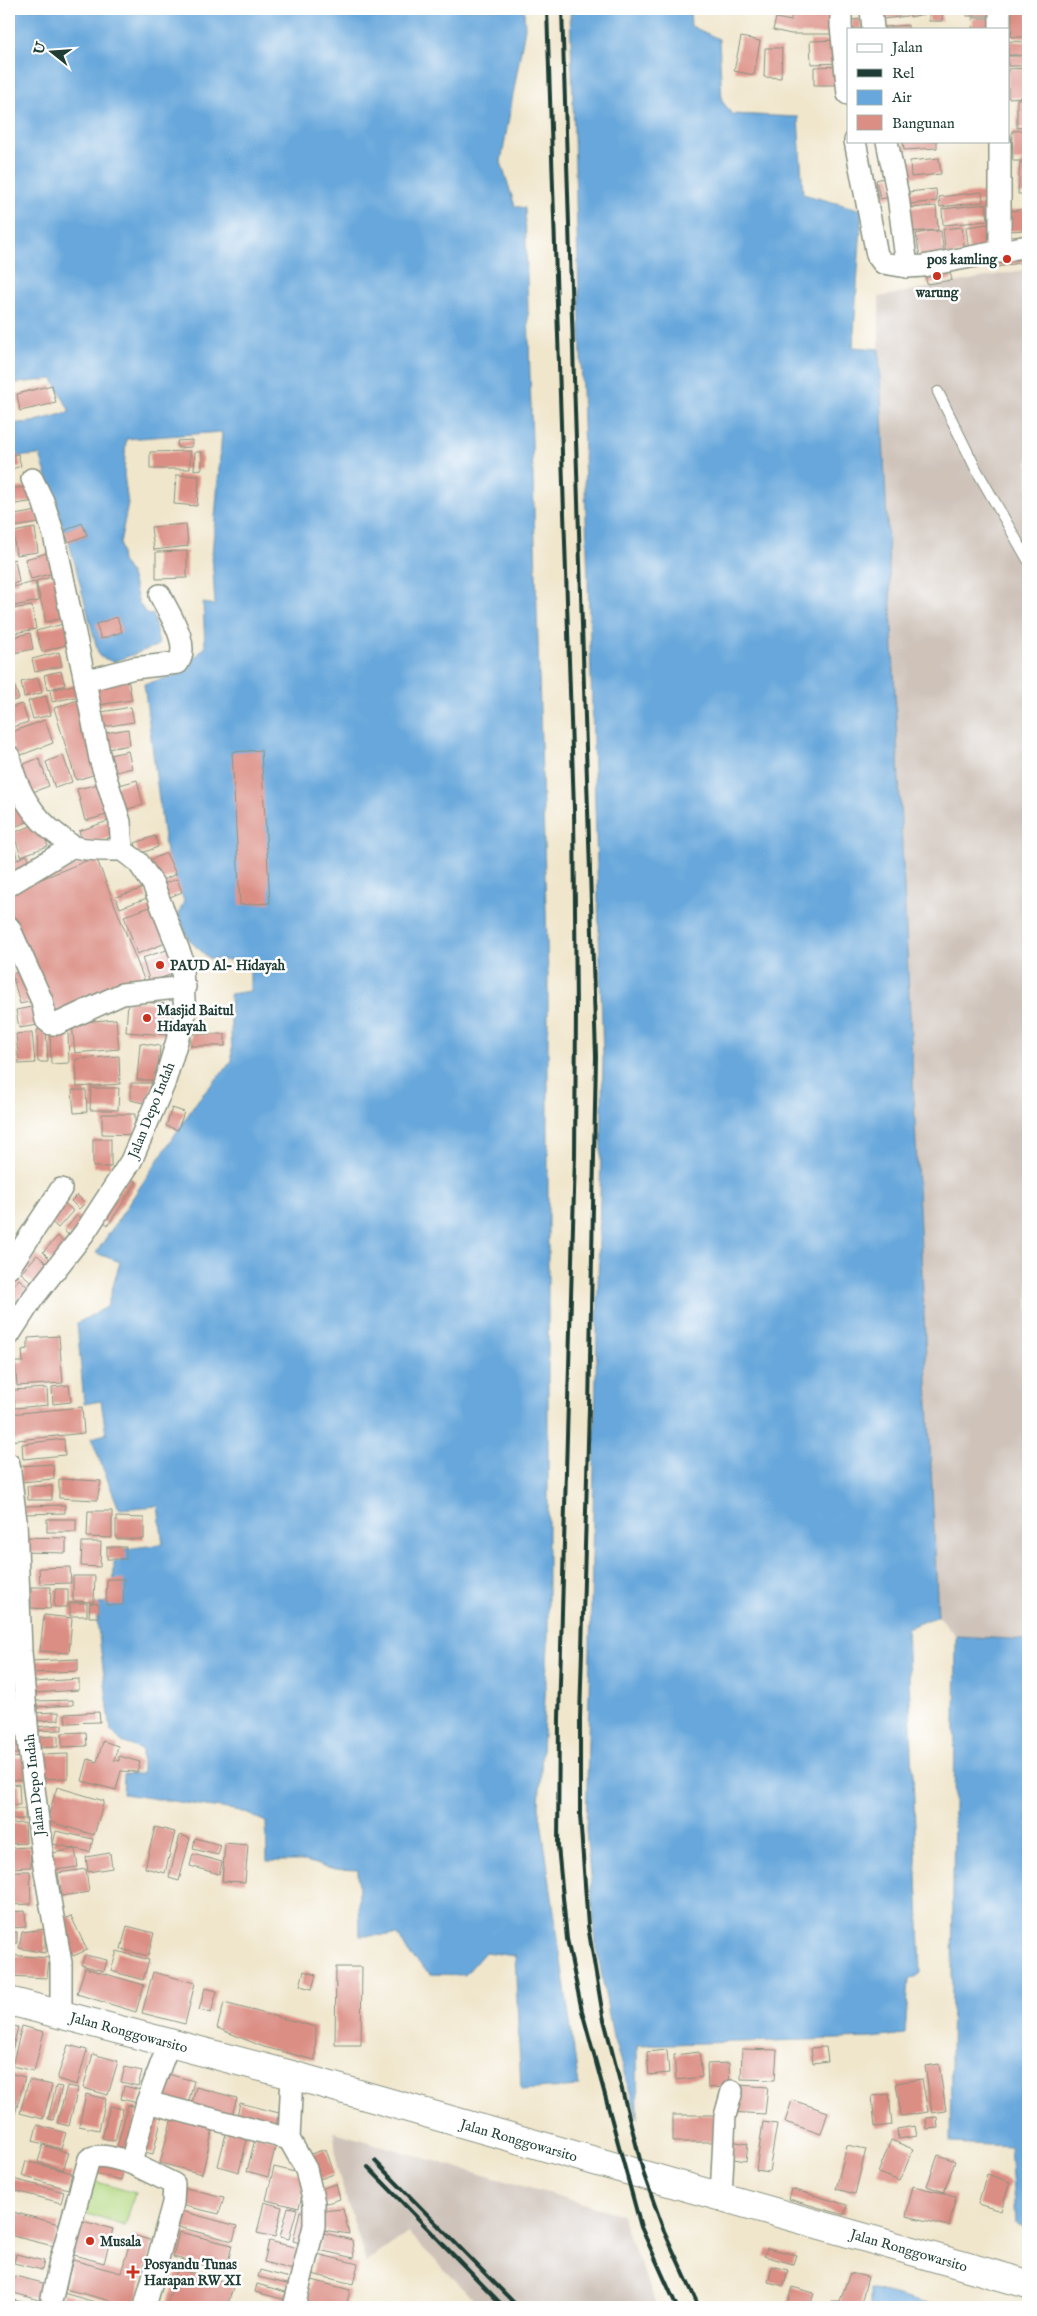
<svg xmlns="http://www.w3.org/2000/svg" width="1037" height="2316" viewBox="0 0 1037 2316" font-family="'IM FELL English',serif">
  <rect width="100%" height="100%" fill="#fff"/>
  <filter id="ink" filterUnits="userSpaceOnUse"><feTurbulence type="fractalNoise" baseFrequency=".02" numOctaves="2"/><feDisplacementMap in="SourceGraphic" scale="10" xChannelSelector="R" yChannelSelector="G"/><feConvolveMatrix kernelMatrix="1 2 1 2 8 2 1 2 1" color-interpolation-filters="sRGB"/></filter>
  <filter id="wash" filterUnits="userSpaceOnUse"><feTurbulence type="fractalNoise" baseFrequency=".0096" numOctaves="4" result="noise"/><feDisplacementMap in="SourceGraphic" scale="20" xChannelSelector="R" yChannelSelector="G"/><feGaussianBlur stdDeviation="1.12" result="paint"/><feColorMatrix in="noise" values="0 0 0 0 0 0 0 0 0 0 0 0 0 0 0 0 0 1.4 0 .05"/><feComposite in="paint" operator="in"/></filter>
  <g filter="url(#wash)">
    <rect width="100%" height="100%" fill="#f0e6cc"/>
    <!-- industrial -->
    <g fill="#cec2b9">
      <path d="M1028 269V1640L956 1636 938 1616 879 349V297Z"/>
      <path d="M334 2132 620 2214 658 2307H482L408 2233 366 2262 337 2169Z"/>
    </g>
    <!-- green -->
    <path fill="#b2d881" stroke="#688a5a" d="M94 2181 135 2193 125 2226 84 2213Z"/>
    <!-- water -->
    <g fill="#68a7db" stroke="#447288">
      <path d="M9 9H524L525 28 501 162 515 206 525 208 548 975V1645L539 1806 579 2086 521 2090 515 1956 485 1952 465 1975 430 1974 409 1954 398 1935 360 1936 358 1870 335 1869 305 1861H267L266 1822 241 1811 123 1794 124 1774H142V1750L122 1742 111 1731 95 1605 113 1600 114 1561 124 1560 125 1549 163 1544 158 1506 119 1509 91 1438 106 1434 101 1401 84 1404 77 1323 107 1307 120 1262 96 1253 198 1100 232 1061 230 994 250 991V962L210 959 190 941 178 916 184 901 166 853 144 684 177 675 205 647 203 603 215 605 212 555 222 432 126 439 124 474 128 504 120 543 122 561 131 575 139 603 147 615 153 614 159 645 113 662 99 656 69 542 87 535 82 523 64 531 40 455 9 457V424L32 422 70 412 53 379 9 384Z"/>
      <path d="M570 9H690L691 26 719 39 722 101 732 114 798 117 803 194 862 210 853 347 879 349 938 1616 907 1628 921 1973 909 1980 905 2034 873 2038 637 2045 638 2118 613 2037 596 1944 586 1830 603 1058Z"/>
      <path d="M956 1636 1028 1640V2227L1015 2223 1010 2146 950 2143Z"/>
      <path d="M870 2289 940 2307H870Z"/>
    </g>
    <g id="blocks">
      <!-- building -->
      <g fill="#db8e84">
        <path d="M777 9H835L832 34H791L773 30 776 18 791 21V16L776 13Z"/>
        <path d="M881 9H906L907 16 883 19Z"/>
        <path d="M908 9H926V14L910 17Z"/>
        <rect x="929" y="9" width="13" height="12"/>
        <rect x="967" y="9" width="25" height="7"/>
        <path d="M1012 9H1028V37H1011Z"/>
        <path d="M973 18H991V29H972Z"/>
        <path d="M861 19V29H852V20Z"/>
        <path d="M908 25V29H885V27Z"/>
        <path d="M741 37 760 41 754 75 734 71Z"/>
        <path d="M841 40V63L811 64 810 41Z"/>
        <path d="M1009 41 1027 42 1026 55H1008Z"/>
        <path d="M765 48H782L781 78 764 77Z"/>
        <rect x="1008" y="56" width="20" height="10"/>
        <path d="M840 66 841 85H814V67Z"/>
        <path d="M1028 68V97L1008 98V69Z"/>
        <path d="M1017 99H1028V127L1017 128Z"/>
        <path d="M1028 130V161H1013L1012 131Z"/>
        <path d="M903 141H937V148L904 150Z"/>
        <path d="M939 158 941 174 911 177 910 161Z"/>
        <path d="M1020 162 1028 163V194H1018Z"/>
        <path d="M890 176 895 196 880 199 876 180Z"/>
        <path d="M936 189 937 201 910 204 908 192Z"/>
        <path d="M982 192 983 202 940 207 939 197Z"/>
        <path d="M986 204 988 221 943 225 942 209Z"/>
        <path d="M936 206 938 230 910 232 908 208Z"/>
        <path d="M1028 209V230L1008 231 1007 211Z"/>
        <path d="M988 224 991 249 969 252 966 227Z"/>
        <path d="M962 227 965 253 946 256 943 229Z"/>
        <path d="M929 231H941L944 254 920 257 916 234Z"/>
        <path d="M1022 249 1024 262 992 268 990 256Z"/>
        <path d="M949 268 952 280 927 284 925 272Z"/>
        <path d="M52 385 56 403 20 411 17 394Z"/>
        <path d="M192 440V447L178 448 177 441Z"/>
        <path d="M190 451V469H150V452Z"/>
        <path d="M195 452H202V469L194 470Z"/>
        <path d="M18 454 21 466 9 470V456Z"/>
        <path d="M176 475 199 476 197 506 174 504Z"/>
        <path d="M34 486 36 501 9 505V489Z"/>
        <path d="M37 511 39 523 9 528V516Z"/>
        <path d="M82 523 87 535 69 542 64 531Z"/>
        <path d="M186 524 188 546 154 550 151 527Z"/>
        <path d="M35 528 38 552 16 555 13 532Z"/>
        <path d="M187 551V578L156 579V552Z"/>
        <path d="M51 552 57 572 31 579 25 559Z"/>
        <path d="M15 559 19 582 9 585V561Z"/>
        <path d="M59 575 69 617 46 622 36 581Z"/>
        <path d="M35 582 39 601 9 607V588Z"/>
        <path d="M32 606 36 629 14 633 10 609Z"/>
        <path d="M117 617 122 632 101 639 96 624Z"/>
        <path d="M67 623 72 643 42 652 36 631Z"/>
        <path d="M30 633 33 649 9 654V638Z"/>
        <path d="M59 652 62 666 35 672 32 659Z"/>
        <path d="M61 671 65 685 47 690 44 675Z"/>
        <path d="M38 678 42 693 24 697 21 682Z"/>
        <path d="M128 679 132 700 92 706 89 686Z"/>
        <path d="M82 683 84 695 52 702 50 690Z"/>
        <path d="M14 684 19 699 9 702V686Z"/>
        <path d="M46 696 51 715 33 719 28 701Z"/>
        <path d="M78 700 100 773 76 780 54 708Z"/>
        <path d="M22 704 28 722 9 728V708Z"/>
        <path d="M131 707 134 722 98 728 96 713Z"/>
        <path d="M45 720 53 743 16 757 9 733Z"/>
        <path d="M128 729 130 745 107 749 105 733Z"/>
        <path d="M261 750 270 903 240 905 232 752Z"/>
        <path d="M128 751 132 768 109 774 105 756Z"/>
        <path d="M63 755 72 782 55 788 46 762Z"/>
        <path d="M39 758 49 786 27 794 17 767Z"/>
        <path d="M137 780 143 805 120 811 113 787Z"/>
        <path d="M103 783 110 814 85 821 77 789Z"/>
        <path d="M20 806 27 822 9 829V811Z"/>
        <path d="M108 821 114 836 84 847 79 831Z"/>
        <path d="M39 823 48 846 21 856 13 833Z"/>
        <path d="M155 836 158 847 139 854 135 843Z"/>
        <path d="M10 837 17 857 9 860V838Z"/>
        <path d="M166 853 176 874 158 882 148 861Z"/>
        <path d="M27 855 33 869 9 879V863Z"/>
        <path d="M96 857 145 982 50 1021 9 915V892Z"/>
        <path d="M177 879 182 892 165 899 160 885Z"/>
        <path d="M144 888 147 898 120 908 116 897Z"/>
        <path d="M153 906 166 943 137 954 124 916Z"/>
        <path d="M170 949 178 972 150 982 142 958Z"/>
        <path d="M25 970 39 1000 20 1004 12 974Z"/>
        <path d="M128 1001 168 1004 166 1035 126 1032Z"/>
        <path d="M42 1005 45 1024 19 1028 16 1010Z"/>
        <path d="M116 1019 119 1049 75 1053 72 1023Z"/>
        <path d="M46 1029 48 1062H38L37 1030Z"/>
        <path d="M32 1032 35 1063 19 1064 16 1034Z"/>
        <path d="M50 1032H68L69 1063 51 1064Z"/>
        <rect x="191" y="1034" width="34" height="12"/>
        <path d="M140 1043 160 1046 157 1080H137Z"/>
        <path d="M119 1056 120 1084 77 1087 76 1059Z"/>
        <path d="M131 1083H153L147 1104 131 1100Z"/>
        <path d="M91 1088H119L118 1110H90Z"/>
        <path d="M72 1090H86L87 1112 74 1113Z"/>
        <path d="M172 1108 184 1112 178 1130 166 1126Z"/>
        <path d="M102 1114H135V1135L102 1134Z"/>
        <rect x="93" y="1139" width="18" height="28"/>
        <path d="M129 1177 137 1182 108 1225 100 1219Z"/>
        <path d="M77 1195 85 1203 79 1209 71 1201Z"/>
        <path d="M59 1198 73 1211 58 1228 44 1215Z"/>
        <path d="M77 1215 84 1221 70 1236 64 1231Z"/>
        <path d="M58 1236 67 1246 52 1261 43 1252Z"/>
        <path d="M37 1255 50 1266 34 1284 21 1273Z"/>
        <path d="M19 1279 28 1287 14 1303 9 1299V1291Z"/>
        <path d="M59 1336 63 1383 17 1386 15 1362H23L22 1350 28 1349V1338Z"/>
        <path d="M69 1385 71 1402 53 1404 52 1387Z"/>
        <path d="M47 1388 48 1405 15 1408 13 1390Z"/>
        <path d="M82 1407 84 1433 9 1441V1414Z"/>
        <path d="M64 1439 65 1455 23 1459 22 1444Z"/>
        <path d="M53 1464 54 1479 21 1482 20 1466Z"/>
        <path d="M59 1479 101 1481 97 1500 59 1498Z"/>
        <path d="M27 1486H52V1500H28Z"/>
        <path d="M65 1505V1513L24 1514V1506Z"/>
        <path d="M88 1511H112V1538L87 1537Z"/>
        <path d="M116 1517 144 1518V1539H116Z"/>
        <rect x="47" y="1519" width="29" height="13"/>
        <path d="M21 1537 66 1538V1553L20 1552Z"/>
        <path d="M82 1542H101L100 1567 81 1566Z"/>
        <rect x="107" y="1547" width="19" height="12"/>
        <path d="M70 1567 71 1583 40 1584 39 1568Z"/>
        <path d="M73 1576H95L94 1602 73 1601Z"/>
        <path d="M107 1579H124L123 1605H106Z"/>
        <path d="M31 1587H51L50 1609 31 1608Z"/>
        <path d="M55 1589H68V1607H54Z"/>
        <rect x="70" y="1603" width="17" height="13"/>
        <path d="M90 1603 99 1604V1617H89Z"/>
        <path d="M44 1615 72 1618 69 1653 40 1651Z"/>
        <path d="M78 1659V1671L31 1673V1661Z"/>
        <path d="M79 1679V1690L34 1693V1682Z"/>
        <path d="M73 1700V1705L36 1707V1701Z"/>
        <path d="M21 1702 22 1716 9 1718V1703Z"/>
        <path d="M59 1712V1720L32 1721 31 1713Z"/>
        <path d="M99 1712 100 1722 66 1723 65 1714Z"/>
        <path d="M23 1721 24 1754H9V1722Z"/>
        <path d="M62 1725V1730L32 1731V1727Z"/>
        <path d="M86 1732 87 1746 62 1747V1733Z"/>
        <path d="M58 1736V1747L35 1748 34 1737Z"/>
        <path d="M103 1741 118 1746 114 1760 119 1761V1756L140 1762 137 1772 121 1771 116 1790 82 1781 88 1759 97 1762Z"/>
        <path d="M68 1754V1778L40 1779 39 1755Z"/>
        <path d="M25 1757 27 1779 9 1780V1758Z"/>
        <path d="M19 1784 20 1805H9V1785Z"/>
        <path d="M57 1787 104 1801 94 1835 47 1821Z"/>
        <rect x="9" y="1809" width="16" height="10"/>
        <path d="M25 1823 26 1843 9 1844V1824Z"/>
        <path d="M155 1827 175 1832 165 1873 145 1868Z"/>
        <path d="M56 1831 93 1839 90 1852 53 1844Z"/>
        <path d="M180 1835 190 1838 179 1881 169 1878Z"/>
        <path d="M195 1838 221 1845 218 1855 193 1849Z"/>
        <path d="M225 1843 248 1845 245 1882 222 1881Z"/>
        <path d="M30 1847 31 1867 9 1868V1848Z"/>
        <path d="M75 1849 78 1867 54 1870 52 1853Z"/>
        <path d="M110 1853 112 1868 88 1872 86 1857Z"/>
        <path d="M193 1854 222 1862 219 1874 190 1866Z"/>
        <path d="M86 1869 89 1892 62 1896 58 1873Z"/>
        <path d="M9 1871H30L31 1904 9 1905Z"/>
        <path d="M25 1911 26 1927 9 1928V1912Z"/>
        <path d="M71 1916 87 1950 73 1956 57 1922Z"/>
        <path d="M127 1926 154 1933 148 1956 121 1949Z"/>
        <path d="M45 1929V1953L19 1948 22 1932Z"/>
        <rect x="9" y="1932" width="8" height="11"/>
        <path d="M117 1951 149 1960 143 1980 111 1971Z"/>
        <path d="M9 1955 49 1958 47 1978 9 1976Z"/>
        <path d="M85 1955 107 1960 104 1971 81 1965Z"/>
        <path d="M336 1967H362L361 2045H335Z"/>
        <path d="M85 1968 144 1985 136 2012 77 1994Z"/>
        <path d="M304 1971 316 1975 312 1989 300 1986Z"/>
        <path d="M153 1972 195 1983 185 2024 142 2013Z"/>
        <path d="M205 1988 217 1991 211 2013 199 2010Z"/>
        <path d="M224 2003 316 2027 315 2060 264 2047 217 2028Z"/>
        <path d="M9 2025 18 2027 9 2062Z"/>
        <path d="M22 2026 44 2032 34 2071 12 2066Z"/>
        <path d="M68 2045 87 2050 77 2085 57 2079Z"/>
        <path d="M826 2047 828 2061 813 2063 811 2048Z"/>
        <path d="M742 2049 777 2050 775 2080 741 2079Z"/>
        <path d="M667 2050 669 2073 649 2075 647 2052Z"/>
        <path d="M699 2052 702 2077 676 2080 674 2055Z"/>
        <path d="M93 2054 118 2061 108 2095 83 2088Z"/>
        <path d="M729 2063 730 2087 708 2088 707 2064Z"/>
        <path d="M939 2064 946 2111 932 2113 925 2066Z"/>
        <path d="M125 2067 142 2071 138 2086 121 2082Z"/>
        <path d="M160 2072 194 2081 187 2108 153 2100Z"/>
        <path d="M9 2073 25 2077 10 2133H9Z"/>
        <path d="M922 2079 928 2112 901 2116 896 2083Z"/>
        <path d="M29 2080 52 2085 43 2119 20 2113Z"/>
        <path d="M739 2085 768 2087 765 2114 728 2112Z"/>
        <path d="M56 2086 62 2087 53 2120 48 2119Z"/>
        <path d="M67 2086 78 2088 69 2126 57 2123Z"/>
        <path d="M124 2086 141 2090 138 2103 121 2099Z"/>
        <path d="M196 2087 237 2098 230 2121 190 2111Z"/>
        <path d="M86 2094 106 2099 99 2130 79 2126Z"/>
        <path d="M889 2094 892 2125 875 2127 872 2096Z"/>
        <path d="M792 2100 828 2112 821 2134 785 2122Z"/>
        <path d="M240 2103 279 2113 274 2133 235 2123Z"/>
        <path d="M128 2105 139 2107 127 2154 116 2151Z"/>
        <path d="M110 2106 123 2109 115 2141 102 2138Z"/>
        <path d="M151 2109 163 2113 153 2154 140 2151Z"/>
        <path d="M173 2114 214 2124 202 2174 160 2163Z"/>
        <rect x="673" y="2115" width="41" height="27"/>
        <path d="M937 2117 938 2128 927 2129 926 2118Z"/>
        <path d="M763 2122 777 2124 769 2172 756 2170Z"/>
        <path d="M37 2125 66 2133 61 2149 33 2141Z"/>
        <path d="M228 2125 249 2131 239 2172 218 2166Z"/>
        <path d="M915 2126 917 2136 898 2139 897 2129Z"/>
        <path d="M256 2135 277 2140 268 2177 247 2171Z"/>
        <path d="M891 2140 913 2149 900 2181 878 2173Z"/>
        <path d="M730 2141 748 2144 746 2161 728 2158Z"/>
        <path d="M43 2145 69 2153 63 2170 38 2162Z"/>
        <path d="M847 2145 866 2149 855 2194 836 2189Z"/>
        <path d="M326 2149 334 2174 314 2181 305 2156Z"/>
        <path d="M938 2155 955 2161 944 2192 927 2186Z"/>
        <path d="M94 2159 124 2168 121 2180 90 2172Z"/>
        <path d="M26 2161 72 2173 68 2189 22 2176Z"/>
        <path d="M274 2167 307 2175 299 2208 266 2200Z"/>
        <path d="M987 2174 1010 2182 1001 2211 978 2204Z"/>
        <path d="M9 2178 64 2192 61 2203 9 2189Z"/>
        <path d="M336 2184 340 2199 321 2205 317 2190Z"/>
        <path d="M913 2186 956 2196 949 2226 906 2216Z"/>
        <path d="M186 2188 224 2197 219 2214 181 2205Z"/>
        <path d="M792 2189 847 2205 844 2215 789 2199Z"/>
        <path d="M264 2202 282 2207 275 2237 257 2233Z"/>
        <path d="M288 2207 297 2209 289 2239 280 2237Z"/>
        <path d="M174 2209 237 2226 233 2241 170 2225Z"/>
        <path d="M343 2209 349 2234 323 2230 321 2211Z"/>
        <path d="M9 2211 59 2224 53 2246 9 2235Z"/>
        <path d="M300 2211 312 2214 304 2244 293 2241Z"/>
        <path d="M75 2219 113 2229 104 2263 66 2253Z"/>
        <path d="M179 2232 232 2245 226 2271 173 2257Z"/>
        <path d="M324 2233 352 2240 354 2258 319 2250Z"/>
        <path d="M132 2235 153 2241 134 2307 65 2289 73 2260 121 2273Z"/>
        <path d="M269 2241 298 2248 293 2270 264 2262Z"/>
        <path d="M767 2248 796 2255 793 2264 764 2256Z"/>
        <path d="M16 2254 44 2261 42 2270 14 2263Z"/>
        <path d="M317 2254 358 2264 353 2284 312 2274Z"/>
        <path d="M772 2266 788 2270 784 2286 768 2282Z"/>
        <path d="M177 2269 234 2284 227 2307H175L167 2305Z"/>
        <path d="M260 2270 293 2279 291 2285 258 2277Z"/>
        <path d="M850 2273 868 2277 860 2307H829L831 2301H840Z"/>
        <path d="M15 2276 51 2285 47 2302 10 2292Z"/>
        <path d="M312 2280 350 2290 346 2307H305Z"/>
        <path d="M257 2284 289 2293 287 2300 255 2292Z"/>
        <path d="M792 2287 814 2293 810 2307 787 2305Z"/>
        <path d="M63 2293 113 2307H59Z"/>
        <path d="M9 2299 35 2305 34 2307H9Z"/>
      </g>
    </g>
  </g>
  <g filter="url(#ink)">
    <use href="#blocks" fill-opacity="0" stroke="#889280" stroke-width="1"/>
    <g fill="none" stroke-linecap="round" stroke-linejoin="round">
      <defs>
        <path id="service" d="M938 392 976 469 1028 560"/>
        <g id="minor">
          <path d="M841 9V26L848 94"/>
          <path d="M871 9 873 29"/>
          <path d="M1000 29V9"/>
          <path d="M855 141 877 255 883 263 907 267 923 266 1028 246"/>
          <path d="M887 141 898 196 907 267"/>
          <path d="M1000 252V141"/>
          <path d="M32 479 43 501 54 535 85 681"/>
          <path d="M9 756C16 789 31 816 59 836 64 840 70 845 75 847 90 851 107 850 122 850L138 862 153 884 181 956 185 1014 164 1084 131 1161 85 1232 33 1298 9 1335"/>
          <path d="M122 850 120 822 100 759 85 681 134 668 178 663C191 644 169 614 160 595"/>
          <path d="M9 885 73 846"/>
          <path d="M9 927 42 1001 46 1020 51 1024H57L122 994 185 987"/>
          <path d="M9 1268 61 1189"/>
          <path d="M9 1464 16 1521 21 1651 29 1748 43 1860 61 1963V2014"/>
          <path d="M292 2075 289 2139 306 2169 314 2203V2226L294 2307"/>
          <path d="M147 2102 289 2139"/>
          <path d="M131 2163 168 2181 174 2184 173 2203 145 2307"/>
          <path d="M721 2197 725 2116 732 2091"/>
          <path d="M52 2298 60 2262 89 2159C100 2152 118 2160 131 2163L147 2102 169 2043"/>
        </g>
        <path id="primary" d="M9 2001 292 2075 1028 2284"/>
      </defs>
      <!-- service casing -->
      <use href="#service" stroke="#889280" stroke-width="12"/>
      <!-- minor casing -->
      <use href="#minor" stroke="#889280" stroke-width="24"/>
      <!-- primary casing -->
      <use href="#primary" stroke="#889280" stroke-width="30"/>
      <!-- service -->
      <use href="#service" stroke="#fff" stroke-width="10"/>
      <!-- minor -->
      <use href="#minor" stroke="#fff" stroke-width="21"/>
      <!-- primary -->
      <use href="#primary" stroke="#fff" stroke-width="28"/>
      <!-- rail -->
      <g stroke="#1f3d34" stroke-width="4">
        <path d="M547 9 574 809 576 1010 575 1156 559 1718 558 1846 567 1939 582 2011 641 2227 677 2307"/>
        <path d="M562 9 596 1056 589 1408 580 1718V1815L588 1926 603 2016 644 2175 664 2231 699 2307"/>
        <path d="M375 2161 518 2307"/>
        <path d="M368 2167 504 2307"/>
      </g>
    </g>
  </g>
  <!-- markers -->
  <g fill="#c8321e" stroke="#fff" stroke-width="2">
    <circle cx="1007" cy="259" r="5"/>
    <circle cx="937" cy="276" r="5"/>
    <circle cx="160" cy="965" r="5"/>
    <circle cx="147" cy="1018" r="5"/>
    <circle cx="90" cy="2241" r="5"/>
    <path d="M130.5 2264.5h5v5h5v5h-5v5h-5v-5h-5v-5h5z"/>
  </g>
  <g text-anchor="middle" stroke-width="5" stroke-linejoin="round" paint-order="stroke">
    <!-- poi labels -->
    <g font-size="14" font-weight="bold" fill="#1f3d34" stroke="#fff" text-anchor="start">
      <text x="997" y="264" text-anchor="end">pos kamling</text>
      <text x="937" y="297" text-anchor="middle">warung</text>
      <text x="170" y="970">PAUD Al- Hidayah</text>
      <text x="157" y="1015">Masjid Baitul<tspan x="157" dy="16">Hidayah</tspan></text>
      <text x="100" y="2246">Musala</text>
      <text x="144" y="2269">Posyandu Tunas<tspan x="144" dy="16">Harapan RW XI</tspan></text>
    </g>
    <!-- street labels -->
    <g font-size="14" fill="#1f3d34" stroke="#fff">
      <text transform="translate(151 1110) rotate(-68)" y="5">Jalan Depo Indah</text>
      <text transform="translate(34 1785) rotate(-96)" y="5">Jalan Depo Indah</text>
      <text transform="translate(129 2032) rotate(15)" y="5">Jalan Ronggowarsito</text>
      <text transform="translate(519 2140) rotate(16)" y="5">Jalan Ronggowarsito</text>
      <text transform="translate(909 2250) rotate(16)" y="5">Jalan Ronggowarsito</text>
    </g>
  </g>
  <!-- margin -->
  <rect width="1037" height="2316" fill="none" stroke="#fff" stroke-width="30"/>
  <!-- legend -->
  <rect x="847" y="28" width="162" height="115" fill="#ffffff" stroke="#a5b1ae"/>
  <rect x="857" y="44" width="25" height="8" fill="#ffffff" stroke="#a5b1ae"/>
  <text x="892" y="52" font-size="15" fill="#1f3d34">Jalan</text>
  <rect x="857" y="69" width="25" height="8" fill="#1f3d34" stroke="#a5b1ae"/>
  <text x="892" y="78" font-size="15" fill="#1f3d34">Rel</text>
  <rect x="857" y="90" width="25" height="15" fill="#68a7db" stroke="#a5b1ae"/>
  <text x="892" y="102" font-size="15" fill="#1f3d34">Air</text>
  <rect x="857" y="115" width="25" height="15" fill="#db8e84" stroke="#a5b1ae"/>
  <text x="892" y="128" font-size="15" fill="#1f3d34">Bangunan</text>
  <!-- north arrow -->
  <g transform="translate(52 52) rotate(287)" stroke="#ffffff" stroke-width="4" paint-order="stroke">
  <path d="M0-4L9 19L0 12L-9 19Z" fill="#1f3d34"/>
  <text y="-8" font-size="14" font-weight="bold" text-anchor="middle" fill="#1f3d34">U</text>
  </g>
</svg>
